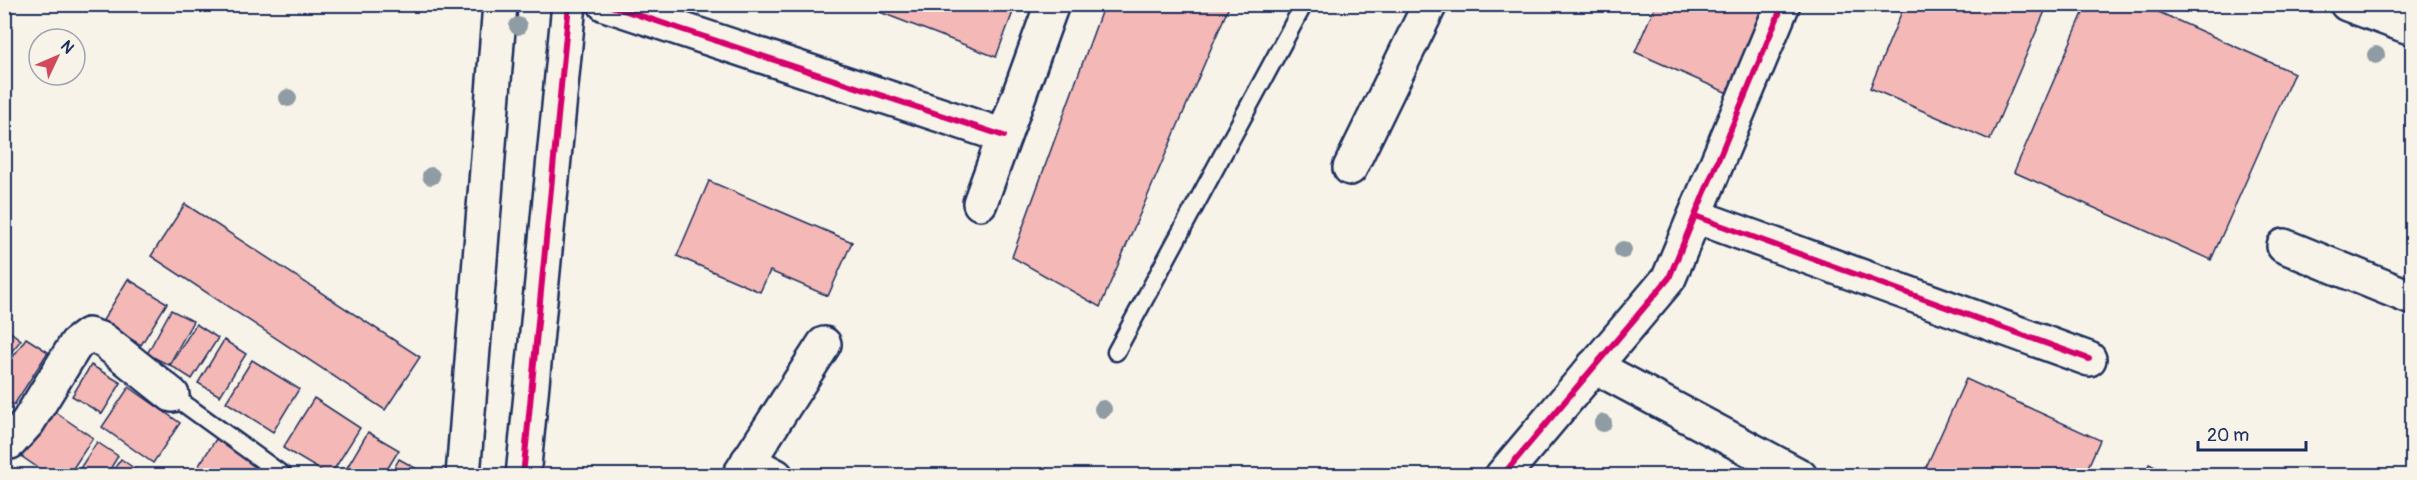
<svg xmlns="http://www.w3.org/2000/svg" width="2417" height="480" viewBox="0 0 2417 480" font-family="Pangolin,sans-serif">
  <rect width="100%" height="100%" fill="#f7f3e8"/>
  <filter id="ink" filterUnits="userSpaceOnUse"><feTurbulence type="fractalNoise" baseFrequency=".0167" numOctaves="2"/><feDisplacementMap in="SourceGraphic" scale="12" xChannelSelector="R" yChannelSelector="G"/><feConvolveMatrix kernelMatrix="1 2 1 2 8 2 1 2 1" color-interpolation-filters="sRGB"/></filter>
  <g filter="url(#ink)">
    <!-- building -->
    <g fill="#f4b8b6" stroke="#1b2f5e" stroke-width="1.5">
      <path d="M859 4H1016L996 57Z"/>
      <path d="M1104 4H1230L1100 307 1012 257Z"/>
      <path d="M1656 4H1769L1730 94 1635 52Z"/>
      <path d="M1905 4H2048L1990 140 1870 88Z"/>
      <path d="M2087 4H2141L2294 73 2211 260 2014 172Z"/>
      <path d="M709 181 852 242 828 296 770 271 760 292 677 256Z"/>
      <path d="M185 204 420 357 385 410 151 256Z"/>
      <path d="M128 279 167 303 141 345 102 322Z"/>
      <path d="M171 310 193 321 169 365 147 354Z"/>
      <path d="M196 324 218 338 192 379 170 365Z"/>
      <path d="M4 327 21 340 4 361Z"/>
      <path d="M26 338 48 352 14 405 4 399V370Z"/>
      <path d="M224 340 246 354 220 396 198 383Z"/>
      <path d="M252 360 299 389 273 432 226 402Z"/>
      <path d="M91 365 121 383 102 414 72 396Z"/>
      <path d="M1966 379 2100 440 2084 476H1922Z"/>
      <path d="M129 387 180 423 153 463 102 427Z"/>
      <path d="M314 398 360 428 330 476 283 448Z"/>
      <path d="M52 410 93 438 68 476H50L21 456Z"/>
      <path d="M368 432 399 450 383 476H342Z"/>
      <path d="M216 439 264 472 262 476H192Z"/>
      <path d="M97 442 118 456 106 476H75Z"/>
      <path d="M121 459 145 476H109Z"/>
      <path d="M399 459 419 470 415 476H390Z"/>
      <path d="M2149 464 2174 476H2144Z"/>
    </g>
    <g fill="none" stroke-linecap="round" stroke-linejoin="round">
      <defs>
        <g id="lane">
          <path d="M1116 352 1304 4"/>
          <path d="M172 395 284 476"/>
        </g>
        <g id="street">
          <path d="M605 4 1004 136"/>
          <path d="M2347 4 2412 28"/>
          <path d="M1350 168 1430 4"/>
          <path d="M980 203 1052 4"/>
          <path d="M1695 216 2089 359"/>
          <path d="M2284 246 2412 298"/>
          <path d="M1594 366 1800 476"/>
          <path d="M10 442 28 422 76 344 88 335 103 340 172 395"/>
          <path d="M748 461 776 476"/>
          <path d="M739 476 824 344"/>
          <path d="M1502 476 1669 278 1783 4"/>
        </g>
        <g id="secondary">
          <path d="M463 476 500 4"/>
          <path d="M523 476 569 4"/>
        </g>
      </defs>
      <!-- lane casing -->
      <use href="#lane" stroke="#1b2f5e" stroke-width="21"/>
      <!-- street casing -->
      <use href="#street" stroke="#1b2f5e" stroke-width="38"/>
      <!-- secondary casing -->
      <use href="#secondary" stroke="#1b2f5e" stroke-width="38"/>
      <!-- lane -->
      <use href="#lane" stroke="#f7f3e8" stroke-width="16"/>
      <!-- street -->
      <use href="#street" stroke="#f7f3e8" stroke-width="33"/>
      <!-- secondary -->
      <use href="#secondary" stroke="#f7f3e8" stroke-width="33"/>
      <defs>
        <g id="cycleway">
          <path d="M605 4 1004 136"/>
          <path d="M1695 216 2089 359"/>
          <path d="M523 476 569 4"/>
          <path d="M1502 476 1669 278 1783 4"/>
        </g>
      </defs>
      <!-- cycleway casing -->
      <use href="#cycleway" stroke="#f7f3e8" stroke-width="10"/>
      <!-- cycleway -->
      <use href="#cycleway" stroke="#d6006c" stroke-width="6"/>
    </g>
    <!-- trees -->
    <g fill="#909ca4">
      <circle cx="518" cy="26" r="9"/>
      <circle cx="2376" cy="55" r="9"/>
      <circle cx="288" cy="98" r="9"/>
      <circle cx="431" cy="176" r="9"/>
      <circle cx="1623" cy="250" r="9"/>
      <circle cx="1103" cy="409" r="9"/>
      <circle cx="1603" cy="423" r="9"/>
    </g>
  </g>
  <!-- margin -->
  <rect width="2417" height="480" fill="none" stroke="#f7f3e8" stroke-width="24"/>
  <rect x="12" y="12" width="2393" height="456" fill="none" stroke="#1b2f5e" stroke-width="2" filter="url(#ink)"/>
  <!-- north arrow -->
  <g transform="translate(57 57) rotate(46)"><circle r="28" fill="#f7f3e8" stroke="#9fa5b1" stroke-width="1.5"/>
  <path d="M0-4.5L10 22L0 15L-10 22Z" fill="#d1495b"/>
  <text y="-9" font-size="16" font-weight="bold" text-anchor="middle" fill="#1b2f5e">N</text>
  </g>
  <!-- scale -->
  <path d="M2198 441v9h108v-9" fill="none" stroke="#1b2f5e" stroke-width="3"/>
  <text x="2207" y="441" font-size="18" fill="#1b2f5e" stroke="#f7f3e8" stroke-width="4.5" paint-order="stroke">20 m</text>
</svg>
